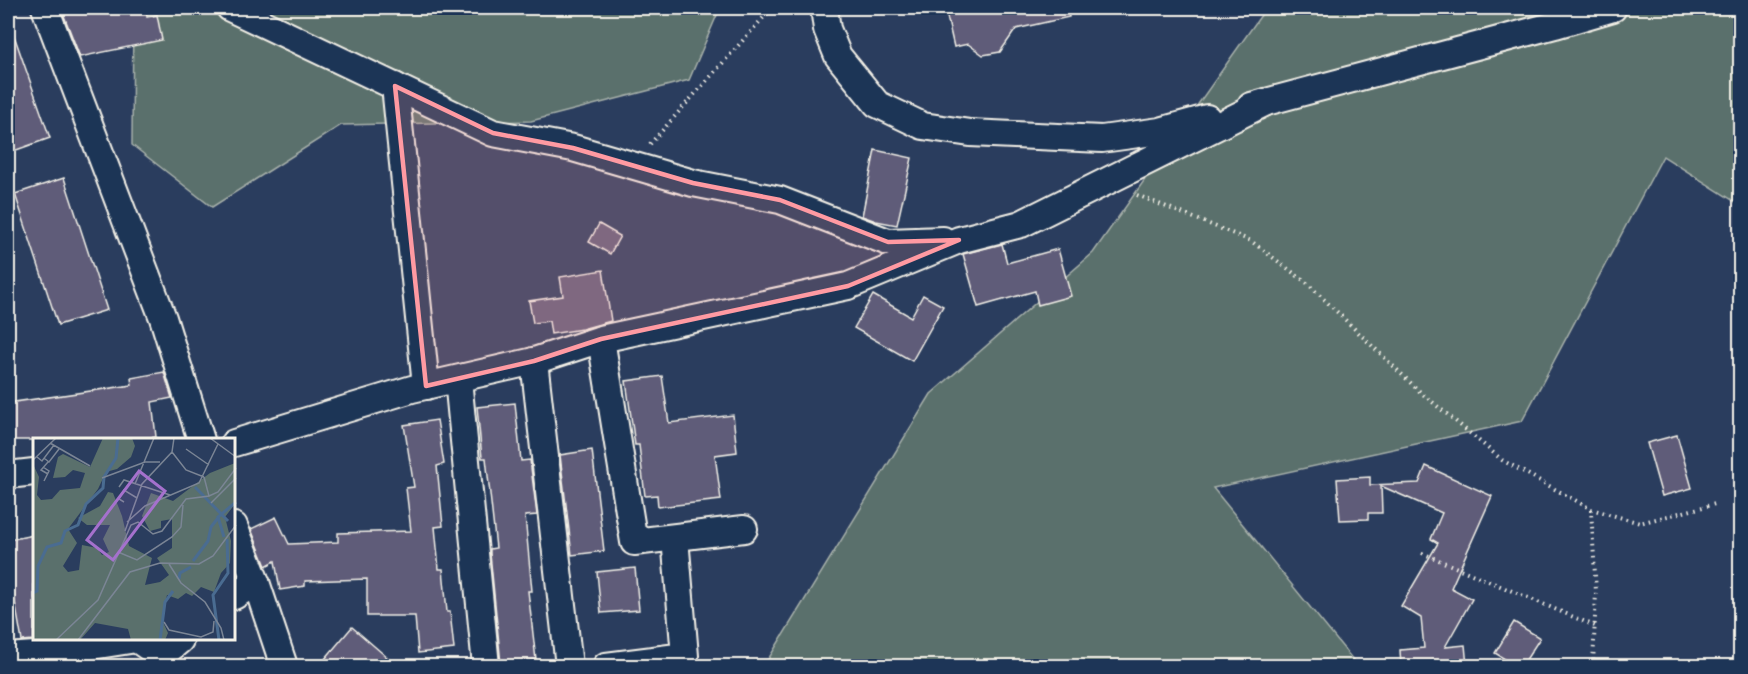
<svg xmlns="http://www.w3.org/2000/svg" width="1748" height="674" viewBox="0 0 1748 674" font-family="Mynerve,sans-serif">
  <rect width="100%" height="100%" fill="#2a3d5e"/>
  <filter id="ink" filterUnits="userSpaceOnUse"><feTurbulence type="fractalNoise" baseFrequency=".0167" numOctaves="2"/><feDisplacementMap in="SourceGraphic" scale="12" xChannelSelector="R" yChannelSelector="G"/><feConvolveMatrix kernelMatrix="1 2 1 2 8 2 1 2 1" color-interpolation-filters="sRGB"/></filter>
  <g filter="url(#ink)">
    <!-- green -->
    <g fill="#5a706c" stroke="#a7b0aa" stroke-width="1.5">
      <path d="M133 8H720L689 80 531 121 341 125 212 207 132 145Z"/>
      <path d="M1266 8H1740V205L1663 156 1522 421 1213 488 1358 666H764L931 394 1093 253Z"/>
    </g>
    <!-- building -->
    <g fill="#5e5b79" stroke="#f4f1e8" stroke-width="1.5">
      <path d="M61 8H146L147 17 157 15 162 40 80 57Z"/>
      <path d="M945 8H1068L1069 17 1016 29 1000 52 983 55 968 44 954 47Z"/>
      <path d="M8 27H11L50 138 8 153Z"/>
      <path d="M875 150 912 158 897 225 876 221 862 216Z"/>
      <path d="M64 178 107 310 58 325 15 194Z"/>
      <path d="M599 224 620 236 610 254 589 242Z"/>
      <path d="M1002 244 1007 263 1058 249 1071 296 1038 305 1035 291 978 307 963 254Z"/>
      <path d="M603 270 611 321 582 329 551 334 549 321 533 323 529 301 563 296 560 277Z"/>
      <path d="M873 295 911 317 923 295 943 306 912 361 854 328Z"/>
      <path d="M164 372 172 398 152 402 156 437 134 440H8V403L132 385 131 378Z"/>
      <path d="M662 376 669 423 733 415 737 452 715 455 721 500 658 507 657 495 645 496 639 445H635L626 381Z"/>
      <path d="M515 403 521 461 530 460 537 515 525 516 532 591H528L536 660 501 664 490 554V549L496 548 486 458H482L477 407Z"/>
      <path d="M437 420 444 464 437 466 443 526 435 527 439 569H443L447 612H450L454 649 418 653 415 616H367V579L305 581V586L280 590 275 561 266 566 251 529 276 517 289 544 338 542V533L411 531 406 488 414 487 404 425Z"/>
      <path d="M1677 435 1692 488 1662 496 1647 443Z"/>
      <path d="M592 450 604 551 572 555 560 455Z"/>
      <path d="M1426 466 1492 496 1451 588 1472 599 1445 647 1465 645 1467 666H1401L1400 650 1424 648 1421 618 1401 606 1438 543 1431 539 1442 513 1381 486 1382 513H1368V519L1340 520 1337 479 1370 477V485L1419 483Z"/>
      <path d="M34 535V640L22 641 10 574 8 575V540Z"/>
      <path d="M635 568 639 610 601 613 597 572Z"/>
      <path d="M1514 622 1540 638 1522 666H1516L1495 653Z"/>
      <path d="M352 627 389 659 398 666H319Z"/>
    </g>
    <g fill="none" stroke-linecap="round" stroke-linejoin="round">
      <defs>
        <g id="street">
          <path d="M45 8 163 318 201 440"/>
          <path d="M230 8 493 133 573 148 693 183 780 200 888 242 943 240"/>
          <path d="M824 8 827 29 838 56 877 104 923 126 970 133 1102 139 1160 131 1207 118"/>
          <path d="M395 86 426 386"/>
          <path d="M1251 106 1555 25 1613 8"/>
          <path d="M601 339 634 542 744 529"/>
          <path d="M534 361 569 666"/>
          <path d="M458 379 486 666"/>
          <path d="M234 443 412 389 534 361 601 339 848 286 959 240 1021 224 1266 102"/>
          <path d="M8 475 34 472"/>
          <path d="M234 526 256 582 284 666"/>
          <path d="M234 596 256 582"/>
          <path d="M138 640 161 656 180 640"/>
          <path d="M8 657 35 655 130 640"/>
          <path d="M606 666 685 656 675 538"/>
        </g>
      </defs>
      <!-- street casing -->
      <use href="#street" stroke="#f4f1e8" stroke-width="30"/>
      <!-- path -->
      <g stroke="#f4f1e8" stroke-width="4" stroke-dasharray="1.5 4.5" stroke-linecap="butt">
        <path d="M650 144 772 8"/>
        <path d="M1137 195 1251 241 1307 283 1418 390 1502 460 1591 509 1640 523 1715 504"/>
        <path d="M1591 509 1596 591 1593 666"/>
        <path d="M1422 553 1595 626"/>
      </g>
      <!-- street -->
      <use href="#street" stroke="#1d3557" stroke-width="26"/>
    </g>
  </g>
  <!-- marked area -->
  <path fill="#ff9aa2" fill-opacity="0.2" stroke="#ff9aa2" stroke-width="4.5" stroke-linejoin="round" d="M395 86 493 133 573 148 693 183 780 200 888 242 959 240 848 286 601 339 534 361 426 386Z"/>
  <!-- overview -->
  <g transform="translate(33 438)">
    <rect width="202" height="202" fill="#2a3d5e"/>
    <path d="M70 0H99L102 8 98 19 84 31 73 34 65 51 35 91 44 105 30 128 35 134 46 132 49 107 64 110 69 117 76 114 70 101 77 87H54L45 80 67 68 75 54 80 55 89 78 96 108 119 120 112 147 127 144 136 137 124 120 139 110V81L128 83V90L117 93 109 78 118 55 140 63 177 35 202 25V66L192 79 198 103 197 125 188 135 181 154 168 149 159 158 153 155 145 161 134 157 129 182 135 195 132 202H98L95 191 62 185 47 202H0V26L6 39 4 57 8 62 19 61 27 52 47 50 52 35 40 32 32 39 20 40 25 19 30 16 57 29Z" fill="#5a706c"/>
    <path fill="none" stroke="#4a6c91" stroke-width="3" d="M162 49 195 83M191 99 185 79 203 64M160 123 175 103 178 89 185 80M146 141 147 135 158 129M0 155 4 153 5 128 14 109 28 105 32 93 45 87 53 66 70 50 71 39 83 20 85 0M127 202 132 164 140 153M186 202 180 157 195 135 194 101"/>
    <path fill="none" stroke="#7b8595" stroke-width="1.5" d="M141 0 139 14 153 32 171 39M177 0 203 19M17 5 57 28M153 11 176 27M4 19 9 23 21 7M11 20 16 24 26 11M0 22 23 0M10 29 16 33 11 43M15 36 8 32 15 24M69 40 112 24H127M102 46 121 0M86 49 91 42 137 57M176 58 185 54 203 30M91 64 86 61 91 52 104 60M178 65 203 40M94 84 112 68 166 45 185 6M92 93 109 46 139 14M85 114 104 122 139 99 148 89 150 67M136 126 148 145 172 164 188 190 191 202M131 184 136 192 168 199 180 194 181 183M23 202 65 162 98 87 105 84 120 96 129 93 153 61 176 58 171 39M45 202 97 134 127 125 166 126 180 118 203 87"/>
    <path fill="#a571cd" fill-opacity="0.15" stroke="#a571cd" stroke-width="3" d="M106 33 132 53 80 122 54 102Z"/>
    <rect width="202" height="202" fill="none" stroke="#f4f1e8" stroke-width="3"/>
  </g>
  <!-- margin -->
  <rect width="1748" height="674" fill="none" stroke="#1d3557" stroke-width="30"/>
  <rect x="15" y="15" width="1718" height="644" fill="none" stroke="#f4f1e8" stroke-width="2" filter="url(#ink)"/>
</svg>
